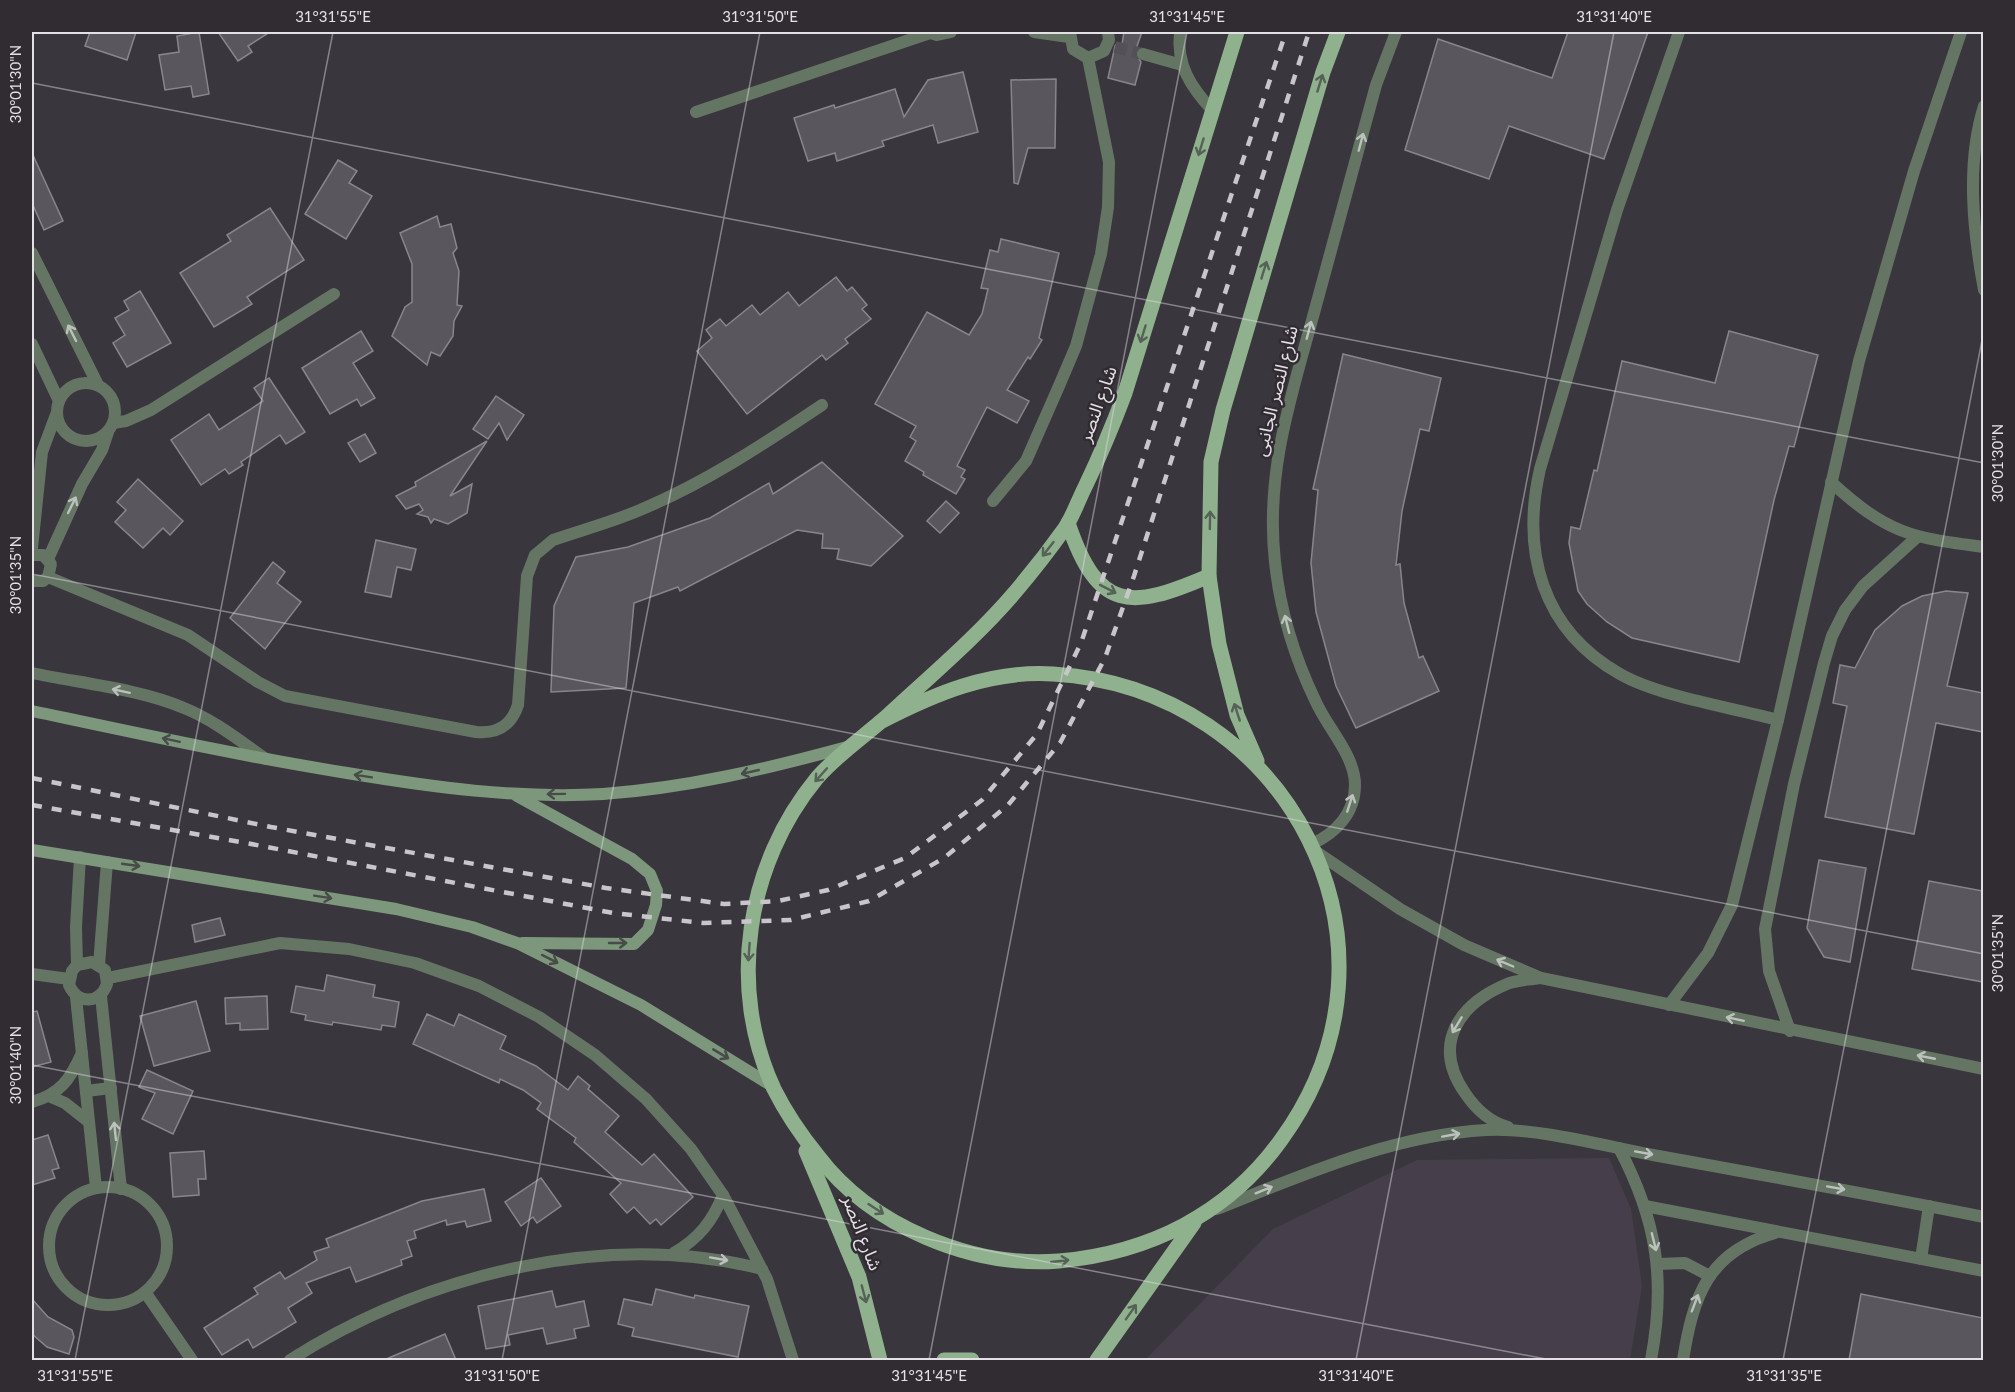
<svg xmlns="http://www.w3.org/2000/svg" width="2015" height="1392" viewBox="0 0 2015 1392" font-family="Lato,'Noto Sans Arabic',sans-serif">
  <rect width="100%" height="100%" fill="#3a363d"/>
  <!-- built -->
  <path fill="#463f4b" d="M1609 1158 1631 1209 1642 1286 1630 1360H1145L1273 1229 1417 1160Z"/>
  <!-- building -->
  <g fill="#5a565d" stroke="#89858d" stroke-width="1.5">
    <path d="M90 32H136L127 60 85 46Z"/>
    <path d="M199 32 209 94 193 97 191 86 165 90 159 55 179 52 177 36Z"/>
    <path d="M218 32H270L248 46 252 52 238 61Z"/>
    <path d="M1124 32H1142L1135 52 1141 62 1135 85 1108 78 1115 46 1117 43 1122 44Z"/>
    <path d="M1568 32H1648L1604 159 1509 126 1489 179 1405 150 1438 39 1552 78Z"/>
    <path d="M963 72 978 132 938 143 933 125 882 141 884 146 837 161 835 153 808 161 794 118 834 105 835 108 895 89 904 117 928 80Z"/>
    <path d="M1056 79 1055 148H1028L1018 184 1014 183 1011 80Z"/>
    <path d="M32 153 63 221 44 230 32 203Z"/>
    <path d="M338 160 357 171 349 183 372 196 346 239 305 214Z"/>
    <path d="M270 208 304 260 247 297 252 304 214 327 180 273 231 241 227 235Z"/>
    <path d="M437 216 440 227 451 224 457 248 453 253 459 271 457 305 462 306 454 321 453 336 440 356 431 352 427 365 392 336 405 307 412 302V264L400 233Z"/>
    <path d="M1001 239 1059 253 1039 338 1042 340 1030 359 1028 357 1007 390 1029 401 1017 423 987 407 957 466 965 470 961 477 965 479 956 494 923 475 924 472 905 461 916 441 910 437 916 426 875 404 927 312 969 335 982 314 988 289 981 288 990 250 998 252Z"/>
    <path d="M836 277 847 291 852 287 867 305 862 309 871 319 845 339 848 343 826 360 822 355 747 414 697 351 712 338 706 330 720 319 726 326 752 305 760 315 788 292 799 306Z"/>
    <path d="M140 291 171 343 127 367 113 343 125 335 115 318 129 310 124 301Z"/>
    <path d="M361 331 373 351 353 363 375 398 361 406 357 399 330 414 302 368Z"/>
    <path d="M1729 331 1818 355 1794 447 1789 446 1774 500 1739 662 1632 638 1607 622 1587 604 1578 591 1569 543 1571 527 1580 529 1594 470 1597 471 1622 361 1715 383Z"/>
    <path d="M1343 354 1441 378 1429 431 1420 429 1402 511 1396 565 1400 564 1404 603 1419 658 1423 656 1439 691 1356 728 1336 686 1316 612 1311 563 1318 490 1313 489Z"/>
    <path d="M269 378 305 432 286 444 280 435 241 462 243 465 229 474 225 469 201 485 171 440 209 414 219 430 263 401 254 388Z"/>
    <path d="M496 396 524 415 507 440 499 423 488 439 473 429Z"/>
    <path d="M365 434 376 453 360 462 348 443Z"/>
    <path d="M487 441 450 496 472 484 467 513 448 524 434 519 431 523 428 517 417 514 423 510 419 504 406 509 396 496 416 486 415 482Z"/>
    <path d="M822 462 903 536 871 566 837 559 839 549 822 548 823 534 797 530 680 591 678 587 634 603 626 688 551 692 554 606 576 557 628 547 710 518 769 483 773 494Z"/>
    <path d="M138 479 183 521 170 535 163 528 143 548 115 522 126 510 117 502Z"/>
    <path d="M946 501 959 513 940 533 927 521Z"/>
    <path d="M376 540 416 549 411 570 397 567 391 597 365 592Z"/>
    <path d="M273 562 285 572 277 583 301 602 265 649 230 618Z"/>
    <path d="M1946 591 1968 593 1947 686 1983 693V732L1936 723 1914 834 1825 817 1847 706 1833 703 1840 665 1855 668 1875 630 1902 606 1922 596Z"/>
    <path d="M1819 860 1866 868 1850 962 1824 957 1807 928Z"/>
    <path d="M1929 881 1983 891V982L1912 969Z"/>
    <path d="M220 918 225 935 195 942 192 925Z"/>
    <path d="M327 975 375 985 373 997 399 1002 395 1027 382 1025 381 1030 333 1022 332 1025 305 1020 306 1015 291 1012 296 986 324 991Z"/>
    <path d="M267 996 268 1029 240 1030V1023L226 1024 225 998Z"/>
    <path d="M196 1001 210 1051 154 1066 140 1016Z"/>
    <path d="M37 1011 51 1062 32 1067V1012Z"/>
    <path d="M427 1014 454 1026 459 1014 506 1036 500 1049 536 1066 568 1090 578 1076 590 1086 588 1089 619 1116 605 1132 642 1165 654 1154 693 1197 661 1225 656 1219 650 1224 634 1207 627 1213 610 1194 621 1183 574 1142 576 1138 537 1109 541 1103 523 1090 500 1079 499 1083 413 1044Z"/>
    <path d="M147 1070 193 1091 173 1134 142 1119 155 1093 139 1087Z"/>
    <path d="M48 1135 59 1168 52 1170 55 1178 32 1185V1140Z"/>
    <path d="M204 1151 206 1179H198L199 1195 173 1197 170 1153Z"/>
    <path d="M541 1178 561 1206 537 1223 533 1217 521 1226 505 1202Z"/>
    <path d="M484 1189 491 1221 467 1227 465 1221 447 1225 446 1220 414 1231 416 1238 407 1241 412 1256 401 1260 402 1265 356 1282 350 1267 306 1283 312 1293 288 1308 296 1322 253 1348 248 1339 222 1355 204 1328 258 1294 254 1288 280 1272 285 1279 317 1260 314 1252 329 1247 326 1239 422 1201Z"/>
    <path d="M656 1289 694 1298 695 1295 749 1306 738 1357 632 1336 634 1328 618 1324 624 1299 652 1305Z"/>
    <path d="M552 1291 556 1307 584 1301 589 1326 574 1329 576 1338 547 1344 543 1328 508 1335 510 1345 486 1349 478 1306Z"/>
    <path d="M1861 1294 1983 1318V1360H1849Z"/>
    <path d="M32 1299 48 1317 72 1330 74 1337 69 1354 47 1347 32 1334Z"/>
    <path d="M445 1334 456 1360H384Z"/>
  </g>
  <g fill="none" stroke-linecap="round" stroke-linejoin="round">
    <!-- minor-tunnel -->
    <path stroke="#535056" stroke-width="12" stroke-dasharray="12 6" stroke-linecap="butt" d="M1115 47 1143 54"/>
    <!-- minor -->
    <g stroke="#657564" stroke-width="12">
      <path d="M928 32 937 35 951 32"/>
      <path d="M1034 32 1069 37"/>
      <path d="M1070 32 1073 49 1088 58 1104 51 1109 40 1108 32"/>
      <path d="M1679 32 1617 210 1540 469C1521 552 1542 630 1620 674 1658 696 1733 708 1778 720"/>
      <path d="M1143 54 1182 65"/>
      <path d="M1984 106C1966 163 1973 231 1984 290"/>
      <path d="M696 112 930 33"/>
      <path d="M32 253 98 385"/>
      <path d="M32 344 59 401"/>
      <circle cx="86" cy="412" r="29"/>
      <path d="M113 423 126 421 151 410 334 294"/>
      <path d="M1831 482C1887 533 1910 538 1984 547"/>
      <path d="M993 501 1026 461 1059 386 1076 346 1101 254 1108 207 1109 162 1088 58"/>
      <path d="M32 548 42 452 57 412"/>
      <path d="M32 555H43L51 564 48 577 43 581H32"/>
      <path d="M48 559 82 484 102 450 108 432"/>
      <path d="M48 577 188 635 258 682 285 696 476 732C497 734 511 726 518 705L527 576 535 555 553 540C582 530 612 522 640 510 705 483 764 444 822 405"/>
      <path d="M32 673C79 683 140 689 184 708 214 720 240 741 266 759"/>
      <path d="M77 965 92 962 105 970 107 984C100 1004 78 1005 69 985L72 971 77 965 76 927 80 857"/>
      <path d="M99 965 107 862"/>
      <path d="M32 974 69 979"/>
      <path d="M108 978 280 943 349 949 415 963 479 986 539 1017 595 1055 646 1099 691 1149 723 1195 767 1279 793 1360"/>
      <path d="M101 996 121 1189"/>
      <path d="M76 997 96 1188"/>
      <path d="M1669 1005 1708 953 1732 905 1778 720 1859 361 1914 171 1961 32"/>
      <path d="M1790 1031 1769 971 1765 929 1794 784 1824 663 1832 636 1845 610 1863 586 1916 538"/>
      <path d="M86 1091 111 1088"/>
      <path d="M51 1097 65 1103 89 1122"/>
      <path d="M32 1102C60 1094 70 1080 82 1053"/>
      <path d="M1619 1148C1657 1220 1666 1280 1651 1360"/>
      <circle cx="108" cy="1246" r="59"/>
      <path d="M1645 1206 1984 1271"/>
      <path d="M674 1253C699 1238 712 1222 723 1195"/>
      <path d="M1658 1264 1685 1263 1710 1276"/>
      <path d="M145 1292 192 1360"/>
      <path d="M290 1360C424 1275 605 1229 762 1269"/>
      <path d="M1683 1360C1693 1298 1707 1252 1775 1233"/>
    </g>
    <!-- tertiary -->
    <g stroke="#657564" stroke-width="12">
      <path d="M1180 32C1176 65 1191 87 1212 110"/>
      <path d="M1312 844C1336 833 1355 813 1355 785 1355 755 1327 728 1315 700 1294 656 1280 610 1275 562 1265 473 1291 397 1314 313 1335 237 1356 161 1376 85L1396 32"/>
      <path d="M1315 851 1400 909 1464 945 1541 978 1984 1069"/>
      <path d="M1508 1127C1490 1122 1475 1108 1465 1093 1431 1044 1459 1004 1507 984 1517 980 1529 980 1539 978"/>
      <path d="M1217 1209C1302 1175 1393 1135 1486 1130 1534 1127 1605 1146 1653 1155 1763 1175 1873 1195 1984 1217"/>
      <path d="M1921 1259 1929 1206"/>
    </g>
    <!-- secondary -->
    <g stroke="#7d977c" stroke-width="12">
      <path d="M32 711C136 733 241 756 347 773 432 787 516 799 603 794 686 788 766 769 847 747"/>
      <path d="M517 796 632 859 650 874 657 891 656 905 648 930 634 944 522 943"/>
      <path d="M32 850 396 909 472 927 517 943 641 1005 774 1087"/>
    </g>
    <!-- primary -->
    <g stroke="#90b18e" stroke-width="15">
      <path d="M1068 523C1098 612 1130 610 1209 576"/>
      <path d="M880 722C934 694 990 670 1053 674 1288 688 1423 945 1281 1140 1228 1214 1149 1253 1059 1261 972 1268 871 1226 818 1156 801 1135 786 1113 774 1089 727 988 746 864 817 778 837 755 862 738 885 718 929 677 977 637 1016 591 1033 571 1050 549 1065 528 1073 516 1078 501 1085 487 1100 456 1113 425 1125 393L1237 32"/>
      <path d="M1257 761 1237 715 1219 644 1209 576 1211 462 1223 410 1323 72 1338 32"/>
      <path d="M806 1151 859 1277 880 1360"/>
      <path d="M944 1360H972"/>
      <path d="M1097 1360 1194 1223"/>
    </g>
    <!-- rail -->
    <g stroke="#c9c6cb" stroke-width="4.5" stroke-dasharray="10 10" stroke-linecap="butt">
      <path d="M32 778 271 827 606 888 724 904 778 901 828 890 905 858 982 800 1037 734 1081 643 1286 32"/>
      <path d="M32 805 246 843 613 913 703 923 791 920 869 901 944 858 1008 805 1060 743 1105 658 1134 576 1309 32"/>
    </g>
  </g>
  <!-- one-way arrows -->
  <defs><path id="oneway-shaft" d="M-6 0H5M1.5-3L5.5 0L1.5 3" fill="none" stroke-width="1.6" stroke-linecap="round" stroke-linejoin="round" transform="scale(1.5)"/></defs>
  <g stroke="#566157">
    <use href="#oneway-shaft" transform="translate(1320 83) rotate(-73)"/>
    <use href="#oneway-shaft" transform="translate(1201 147) rotate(107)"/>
    <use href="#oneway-shaft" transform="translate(1264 270) rotate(-73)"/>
    <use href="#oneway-shaft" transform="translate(1143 334) rotate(107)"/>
    <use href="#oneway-shaft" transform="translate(1210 520) rotate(-89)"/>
    <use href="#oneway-shaft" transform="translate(1048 549) rotate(128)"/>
    <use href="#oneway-shaft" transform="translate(1108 589) rotate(27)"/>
    <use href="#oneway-shaft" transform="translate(1237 712) rotate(-108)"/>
    <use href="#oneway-shaft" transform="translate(821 775) rotate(132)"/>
    <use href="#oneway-shaft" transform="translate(749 952) rotate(94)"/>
    <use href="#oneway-shaft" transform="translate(876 1209) rotate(33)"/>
    <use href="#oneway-shaft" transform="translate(1060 1261) rotate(-6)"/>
    <use href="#oneway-shaft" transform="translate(864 1294) rotate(75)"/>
    <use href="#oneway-shaft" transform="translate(1131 1312) rotate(-55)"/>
  </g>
  <g stroke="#bdc1be">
    <use href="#oneway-shaft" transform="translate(1361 142) rotate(-75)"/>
    <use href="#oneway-shaft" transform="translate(1309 330) rotate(-75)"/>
    <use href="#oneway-shaft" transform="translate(72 333) rotate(-117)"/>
    <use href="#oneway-shaft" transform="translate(72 505) rotate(-64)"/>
    <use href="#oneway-shaft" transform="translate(1287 624) rotate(-104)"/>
    <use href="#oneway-shaft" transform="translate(121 691) rotate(-168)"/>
    <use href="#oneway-shaft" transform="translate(1350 803) rotate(-72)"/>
    <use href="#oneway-shaft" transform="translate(1505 963) rotate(-157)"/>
    <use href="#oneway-shaft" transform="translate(1735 1019) rotate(-168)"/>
    <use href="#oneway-shaft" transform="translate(1457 1025) rotate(121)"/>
    <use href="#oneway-shaft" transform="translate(1926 1057) rotate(-169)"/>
    <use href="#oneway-shaft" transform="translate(115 1131) rotate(-96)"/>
    <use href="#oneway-shaft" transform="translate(1451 1135) rotate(-10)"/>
    <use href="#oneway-shaft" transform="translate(1644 1153) rotate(10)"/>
    <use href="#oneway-shaft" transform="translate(1836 1188) rotate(10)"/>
    <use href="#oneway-shaft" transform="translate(1264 1190) rotate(-22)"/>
    <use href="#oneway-shaft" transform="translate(1654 1242) rotate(76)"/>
    <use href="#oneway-shaft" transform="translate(719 1259) rotate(10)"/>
    <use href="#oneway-shaft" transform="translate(1695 1303) rotate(-69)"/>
  </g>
  <g stroke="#474c48">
    <use href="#oneway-shaft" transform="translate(171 740) rotate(-168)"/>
    <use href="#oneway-shaft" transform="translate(750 772) rotate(167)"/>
    <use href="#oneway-shaft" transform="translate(363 776) rotate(-171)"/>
    <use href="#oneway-shaft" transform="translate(556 794) rotate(179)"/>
    <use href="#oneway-shaft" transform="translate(131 865) rotate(8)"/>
    <use href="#oneway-shaft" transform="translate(323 897) rotate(9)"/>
    <use href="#oneway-shaft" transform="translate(618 943)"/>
    <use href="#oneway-shaft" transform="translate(550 959) rotate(27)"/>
    <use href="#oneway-shaft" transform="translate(721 1054) rotate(31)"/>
  </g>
  <!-- ticks -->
  <path fill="none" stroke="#e3e1e5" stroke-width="1.5" stroke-opacity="0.45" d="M32 83 1984 463M32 574 1984 954M32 1065 1551 1360M75 1360 333 32M502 1360 760 32M929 1360 1187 32M1356 1360 1614 32M1783 1360 1984 330"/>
  <g text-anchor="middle" stroke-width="5" stroke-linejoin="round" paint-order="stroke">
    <!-- street labels -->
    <g font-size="18" fill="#e3e1e5" stroke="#302c32">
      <text transform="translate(1276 391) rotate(-76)" y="6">شارع النصر الجانبى</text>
      <text transform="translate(1098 404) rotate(-70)" y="6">شارع النصر</text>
      <text transform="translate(862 1233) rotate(69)" y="6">شارع النصر</text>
    </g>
  </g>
  <!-- border -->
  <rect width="2015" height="1392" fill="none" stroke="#302c32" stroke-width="66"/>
  <rect x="33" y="33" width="1949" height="1326" fill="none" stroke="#e3e1e5" stroke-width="2"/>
  <g font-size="15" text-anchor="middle" fill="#e3e1e5">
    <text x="333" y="22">31°31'55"E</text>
    <text x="760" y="22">31°31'50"E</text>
    <text x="1187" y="22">31°31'45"E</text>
    <text x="1614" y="22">31°31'40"E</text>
    <text transform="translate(16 84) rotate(-90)" y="5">30°01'30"N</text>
    <text transform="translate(1998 463) rotate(-90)" y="5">30°01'30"N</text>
    <text transform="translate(16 575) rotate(-90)" y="5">30°01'35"N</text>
    <text transform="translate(1998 953) rotate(-90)" y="5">30°01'35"N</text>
    <text transform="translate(16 1065) rotate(-90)" y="5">30°01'40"N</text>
    <text x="75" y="1381">31°31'55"E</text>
    <text x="502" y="1381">31°31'50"E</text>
    <text x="929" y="1381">31°31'45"E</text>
    <text x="1356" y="1381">31°31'40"E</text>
    <text x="1784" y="1381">31°31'35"E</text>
  </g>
</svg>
